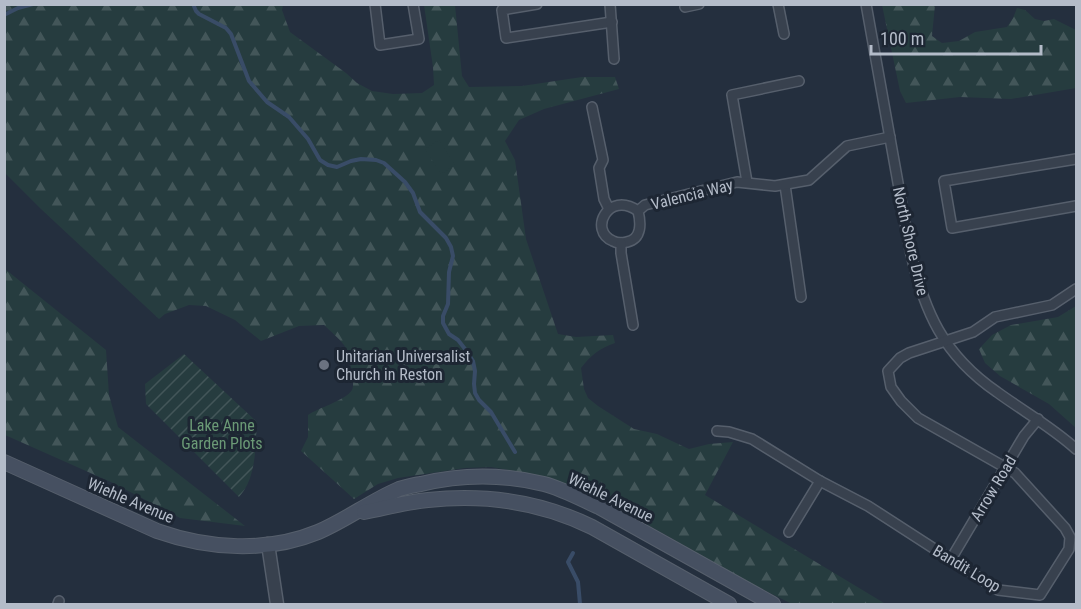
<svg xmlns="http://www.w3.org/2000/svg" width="1081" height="609" viewBox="0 0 1081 609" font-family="'Roboto Condensed',sans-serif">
  <defs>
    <pattern id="forest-firs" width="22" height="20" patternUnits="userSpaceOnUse" patternTransform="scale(1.5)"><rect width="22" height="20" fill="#263c3f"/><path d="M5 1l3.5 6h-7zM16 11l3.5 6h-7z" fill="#435659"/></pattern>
    <pattern id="garden-furrows" width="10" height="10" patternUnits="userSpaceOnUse" patternTransform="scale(1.5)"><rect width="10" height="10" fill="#263c3f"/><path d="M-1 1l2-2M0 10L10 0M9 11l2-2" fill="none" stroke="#435659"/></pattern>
  </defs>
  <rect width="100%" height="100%" fill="#242f3e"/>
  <!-- forest -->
  <g fill="url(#forest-firs)">
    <path d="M4 5H283L282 10 290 32 346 73 357 83 372 91 393 94 422 93 434 85 433 67 424 5H455L462 76 469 87 522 86 582 77H615L619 89 544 109 519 120 505 141 515 160 526 239 558 334 576 337 613 335 615 343C600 348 591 355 581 368L584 389 588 398 598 406 634 429 657 434 689 449 709 444 733 442 705 495 884 603 902 604H792L752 584 641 521 592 495 542 476 491 467 465 468 398 478 378 484 354 499 301 451 308 437V415C318 408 346 400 352 390 356 383 348 351 344 345 339 338 330 331 324 325L299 326 261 341 235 320 206 306 189 305 165 314 159 319 41 209 5 173Z"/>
    <path d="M882 5H935L932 36 942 43 959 41 975 32 1007 27 1013 18 1017 8 1025 10 1035 19 1044 21 1054 19 1076 30V88L1011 99 960 97 906 103 900 91Z"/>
    <path d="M5 269 106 350 109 395 118 427 245 526 180 518 113 483 5 435Z"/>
    <path d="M1076 306V428L1049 404 1000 376 985 363 979 349 992 335 1011 325 1058 317Z"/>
  </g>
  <!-- garden -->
  <path fill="url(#garden-furrows)" d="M184 354 257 422C255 447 257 477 239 497L146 404 145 384Z"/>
  <!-- pitch -->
  <path fill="#263c3f" d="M439 140 455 165 441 174 425 149Z"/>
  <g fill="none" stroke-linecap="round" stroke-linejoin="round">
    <!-- stream -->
    <g stroke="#394c67" stroke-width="4">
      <path d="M193 4 196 11 199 14 226 28 231 34 249 81 267 102 289 117 308 139 320 160 328 165 337 167 351 161 361 159 376 160 384 163 405 182 413 193 420 212 446 238 451 247 453 256 449 272 448 304 443 316V323L449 334 458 340 465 349 473 361 475 371 474 384 475 393 479 400 491 412 515 452"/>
      <path d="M4 15 18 8 33 4"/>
      <path d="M573 553 568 562 578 582 580 604"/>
    </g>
    <defs>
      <g id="minor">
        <path d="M375 4 380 45 419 39 413 4"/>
        <path d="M537 4 502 10 506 38 612 22"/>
        <path d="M610 4 614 59"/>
        <path d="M778 4 784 34"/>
        <path d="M866 4 910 250C924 311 943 355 997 392 1023 411 1052 427 1076 449"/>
        <path d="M685 7 699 4"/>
        <path d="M592 107 603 160 599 168 604 199 609 209"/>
        <path d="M1076 159 944 181 952 228 1076 206"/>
        <path d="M747 182 732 95 799 81"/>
        <path d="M785 185 801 297"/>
        <path d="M638 211C641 223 642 239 627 242 622 243 618 244 613 241 588 231 608 190 638 211L645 205 737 182 775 186 809 180 847 146 890 137"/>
        <path d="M621 243V253L633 325"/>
        <path d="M717 431 729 432 752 439 820 481 868 506 998 590 1040 595 1069 549 1070 537 1065 528 1015 473 918 418 901 401 891 387 888 371 900 358 909 353 973 332 995 317 1052 305 1076 289"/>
        <path d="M789 532 820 481"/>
        <path d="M951 559 1024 436 1038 419"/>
        <path d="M58 604 59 601"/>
      </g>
      <path id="tertiary" d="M268 544 277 604"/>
      <g id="secondary">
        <path d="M4 462 157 531C208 549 267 553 318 532 346 520 371 501 399 489 406 487 414 485 421 484 462 474 503 474 544 484 563 489 581 499 599 507L773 604"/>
        <path d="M364 512C385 508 406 502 428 500 484 494 541 502 592 527L729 604"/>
      </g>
    </defs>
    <!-- minor casing -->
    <use href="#minor" stroke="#565f6c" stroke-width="12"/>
    <!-- tertiary casing -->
    <use href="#tertiary" stroke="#565f6c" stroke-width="15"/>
    <!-- secondary casing -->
    <use href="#secondary" stroke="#565f6c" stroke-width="16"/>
    <!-- minor -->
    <use href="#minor" stroke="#38414e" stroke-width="9"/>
    <!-- tertiary -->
    <use href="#tertiary" stroke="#38414e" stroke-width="12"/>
    <!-- secondary -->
    <use href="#secondary" stroke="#465061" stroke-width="14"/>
  </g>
  <!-- markers -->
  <circle fill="#6b7280" stroke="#1d2633" stroke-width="2" cx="324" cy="365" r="6"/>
  <g text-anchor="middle" stroke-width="6" stroke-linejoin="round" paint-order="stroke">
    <!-- street labels -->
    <g font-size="16" fill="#b4bcc9" stroke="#1d2633">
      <text transform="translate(692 194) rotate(-14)" y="6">Valencia Way</text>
      <text transform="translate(911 241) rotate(77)" y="6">North Shore Drive</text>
      <text transform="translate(993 488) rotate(-59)" y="6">Arrow Road</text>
      <text transform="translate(611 497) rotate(26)" y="6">Wiehle Avenue</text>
      <text transform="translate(131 500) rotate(23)" y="6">Wiehle Avenue</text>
      <text transform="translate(967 568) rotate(31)" y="6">Bandit Loop</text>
    </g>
    <!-- poi labels -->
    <g font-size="16" fill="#b4bcc9" stroke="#1d2633" text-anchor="start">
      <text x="336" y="362">Unitarian Universalist<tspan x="336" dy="18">Church in Reston</tspan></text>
    </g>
    <!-- park labels -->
    <g font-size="16" fill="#6b9a76" stroke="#1d2633">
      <text x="222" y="431">Lake Anne<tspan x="222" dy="18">Garden Plots</tspan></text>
    </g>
  </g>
  <!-- border -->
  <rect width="1081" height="609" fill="none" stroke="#b4bcc9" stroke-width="12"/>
  <!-- scale -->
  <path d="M871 45v9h170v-9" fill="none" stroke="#b4bcc9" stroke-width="3"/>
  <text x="880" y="45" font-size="18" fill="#b4bcc9" stroke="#1d2633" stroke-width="4.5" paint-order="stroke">100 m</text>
</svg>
